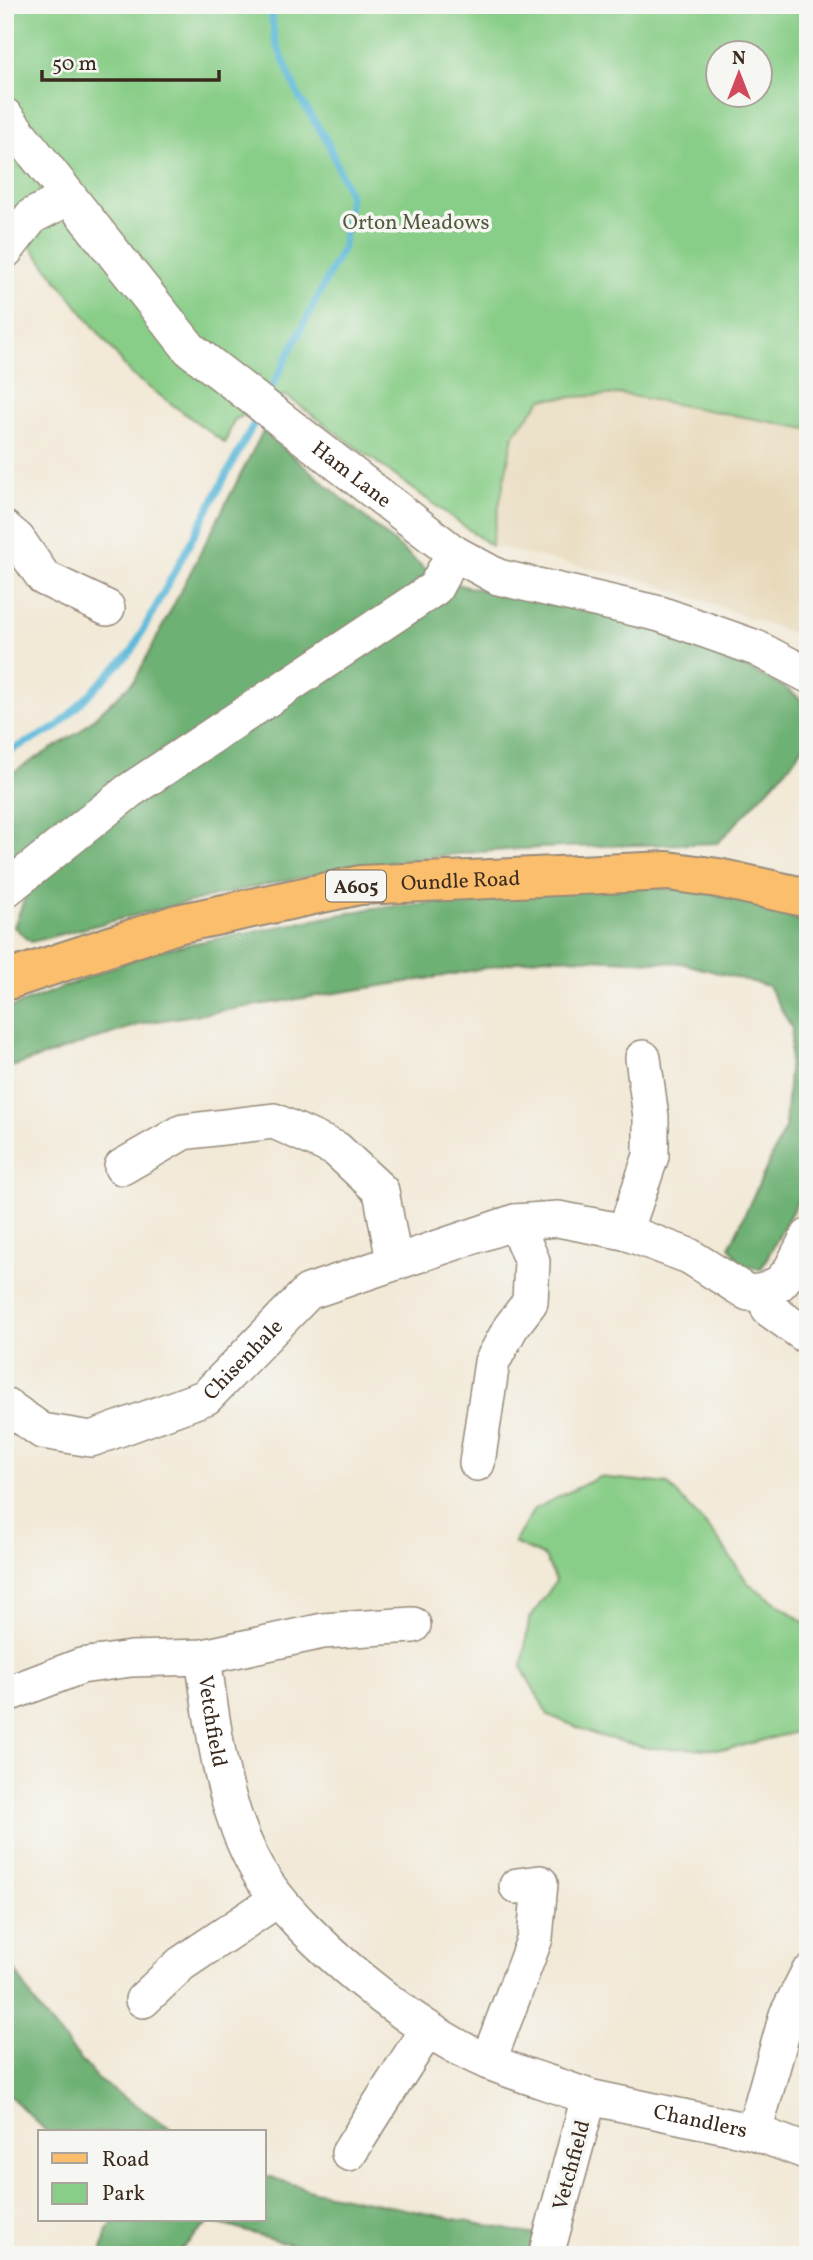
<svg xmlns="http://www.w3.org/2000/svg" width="813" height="2260" viewBox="0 0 813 2260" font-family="Vollkorn,serif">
  <rect width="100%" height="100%" fill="#f6f6f2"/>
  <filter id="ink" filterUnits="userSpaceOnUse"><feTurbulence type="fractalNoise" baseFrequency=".0143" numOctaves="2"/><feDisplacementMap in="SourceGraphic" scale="14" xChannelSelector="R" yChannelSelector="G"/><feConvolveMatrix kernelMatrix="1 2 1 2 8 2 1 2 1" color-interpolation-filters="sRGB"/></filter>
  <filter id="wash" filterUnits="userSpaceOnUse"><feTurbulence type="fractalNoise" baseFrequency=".00686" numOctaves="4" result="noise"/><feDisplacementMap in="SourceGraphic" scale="28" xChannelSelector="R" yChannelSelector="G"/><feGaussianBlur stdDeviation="1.57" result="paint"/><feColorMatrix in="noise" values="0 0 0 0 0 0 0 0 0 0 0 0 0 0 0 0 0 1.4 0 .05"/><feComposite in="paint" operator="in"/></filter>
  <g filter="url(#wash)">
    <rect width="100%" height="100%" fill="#f2e9d7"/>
    <!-- built -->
    <path fill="#e8d9ba" d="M621 394 808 429V639L650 582 491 546 513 436 542 399Z"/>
    <!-- green -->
    <g fill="#89ce88" stroke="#627c53" stroke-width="2" fill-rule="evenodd">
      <path d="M5 5H808V429L621 394 542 399 513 436 491 546 285 395 234 420 225 443 132 375 5 214ZM718 52H760V94H718Z"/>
      <path d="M599 1477 668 1484 715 1535 748 1583 808 1625V1729L728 1749 647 1748 596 1735 548 1715 522 1668 529 1620 556 1581 545 1557 514 1543 534 1509Z"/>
    </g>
    <!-- forest -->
    <g fill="#6eb174" stroke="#546e49" stroke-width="2">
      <path d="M263 431 430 573 463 586 633 620 733 661 784 687 808 704V739L791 764 718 843C638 846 558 845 478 852 326 865 178 904 31 942L14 927 25 897 60 864 5 870V777L79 732 135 680Z"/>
      <path d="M632 886 704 892 757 903 808 923V1182L761 1269 741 1265 730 1246 785 1128 792 1028 768 986 681 963 544 957 432 978 144 1023 5 1069V1010L154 951 374 908Z"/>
      <path d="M5 1954 38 2008 98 2080 176 2132H47L5 2091Z"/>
      <path d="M264 2175 314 2191 535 2235 528 2255H327L210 2221 176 2255 101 2254 107 2230 115 2220H264Z"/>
    </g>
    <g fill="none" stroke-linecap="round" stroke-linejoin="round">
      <!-- stream -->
      <g stroke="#5ab8d9" stroke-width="7">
        <path d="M267 397 343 247 350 196 327 141 299 97 275 40 270 5"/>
        <path d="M5 753 56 728 132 651 259 414"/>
      </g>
    </g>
  </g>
  <g filter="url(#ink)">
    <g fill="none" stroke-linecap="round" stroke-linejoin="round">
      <defs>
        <g id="minor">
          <path id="s1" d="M5 116 190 349 454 553 498 577 660 614 756 648 808 675"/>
          <path d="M5 251 32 216 68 198"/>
          <path d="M5 529 17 539 44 578 107 608"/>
          <path d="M5 890 129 791 435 588 454 553"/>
          <path d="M122 1167 183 1132 274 1121 336 1149 381 1191 394 1261"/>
          <path d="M625 1232 651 1156V1117L643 1058"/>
          <path d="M764 1291 769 1309 808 1337"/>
          <path id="s2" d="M5 1405 42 1431 91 1439 206 1397 308 1292 515 1222 558 1219 625 1232 689 1256 748 1293 764 1291 780 1283 791 1270 808 1237"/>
          <path d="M477 1463 492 1362 511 1327 530 1302 532 1261 515 1222"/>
          <path id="s3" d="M203 1657C213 1728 222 1809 259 1872 297 1936 419 2034 489 2062 522 2075 556 2085 589 2097L546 2255"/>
          <path d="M13 1692 81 1666 131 1659 203 1657 323 1631 413 1625"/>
          <path d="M143 2000 181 1964 278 1899"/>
          <path d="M488 2062 535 1938 540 1883 517 1886"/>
          <path id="s4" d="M589 2097 754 2132 808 2152"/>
          <path d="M754 2132 787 2015 808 1974"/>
          <path d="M349 2153 427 2030"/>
        </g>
        <g id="major">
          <path id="s5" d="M5 981 177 924 360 885 668 871 718 878 808 898"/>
        </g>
      </defs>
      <!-- minor casing -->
      <use href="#minor" stroke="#968a7a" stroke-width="38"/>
      <!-- major casing -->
      <use href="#major" stroke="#968a7a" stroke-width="42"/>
      <!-- minor -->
      <use href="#minor" stroke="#fff" stroke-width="35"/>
      <!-- major -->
      <use href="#major" stroke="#fabe6d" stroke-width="38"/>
    </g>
  </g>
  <g text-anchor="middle" stroke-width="7" stroke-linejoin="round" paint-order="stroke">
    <!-- shield labels -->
    <rect fill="#f6f6f2" stroke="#73675e" stroke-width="2" x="326" y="870.5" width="60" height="31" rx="5"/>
    <g font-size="19" font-weight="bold" fill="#3b2a1e">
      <text x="356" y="893">A605</text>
    </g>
    <!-- park labels -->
    <g font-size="21" fill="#525b3e" stroke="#f6f6f2">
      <text x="416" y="229">Orton Meadows</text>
    </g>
    <!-- street labels -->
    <g font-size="21" fill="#3b2a1e" stroke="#f6f6f2">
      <text dy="7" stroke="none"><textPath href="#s1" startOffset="502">Ham Lane</textPath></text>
      <text dy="7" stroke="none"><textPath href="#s5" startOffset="469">Oundle Road</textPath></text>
      <text dy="7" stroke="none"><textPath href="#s2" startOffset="270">Chisenhale</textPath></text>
      <text dy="7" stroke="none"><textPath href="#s3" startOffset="65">Vetchfield</textPath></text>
      <text dy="7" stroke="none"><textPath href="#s4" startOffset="114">Chandlers</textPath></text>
      <text transform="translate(571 2165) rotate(-75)" y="7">Vetchfield</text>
    </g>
  </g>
  <!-- margin -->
  <rect width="813" height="2260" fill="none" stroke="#f6f6f2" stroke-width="28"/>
  <!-- legend -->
  <rect x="38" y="2130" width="228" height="91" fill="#f6f6f2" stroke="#aba49d" stroke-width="2"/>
  <rect x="52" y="2153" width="35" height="10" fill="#fabe6d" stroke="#aba49d" stroke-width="2"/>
  <text x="102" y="2166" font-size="21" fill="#3b2a1e">Road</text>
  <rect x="52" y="2183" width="35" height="21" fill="#89ce88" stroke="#aba49d" stroke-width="2"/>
  <text x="102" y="2200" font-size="21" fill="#3b2a1e">Park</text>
  <!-- north arrow -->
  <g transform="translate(739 74)"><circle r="33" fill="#f6f6f2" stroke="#aba49d" stroke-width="2"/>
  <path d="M0-5L12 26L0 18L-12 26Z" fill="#d1495b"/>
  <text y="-10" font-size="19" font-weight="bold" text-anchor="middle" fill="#3b2a1e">N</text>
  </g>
  <!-- scale -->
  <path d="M42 70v10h177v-10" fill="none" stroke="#3b2a1e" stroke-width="3.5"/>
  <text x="52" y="70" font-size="21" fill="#3b2a1e" stroke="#f6f6f2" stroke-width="5" paint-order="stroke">50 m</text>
</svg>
